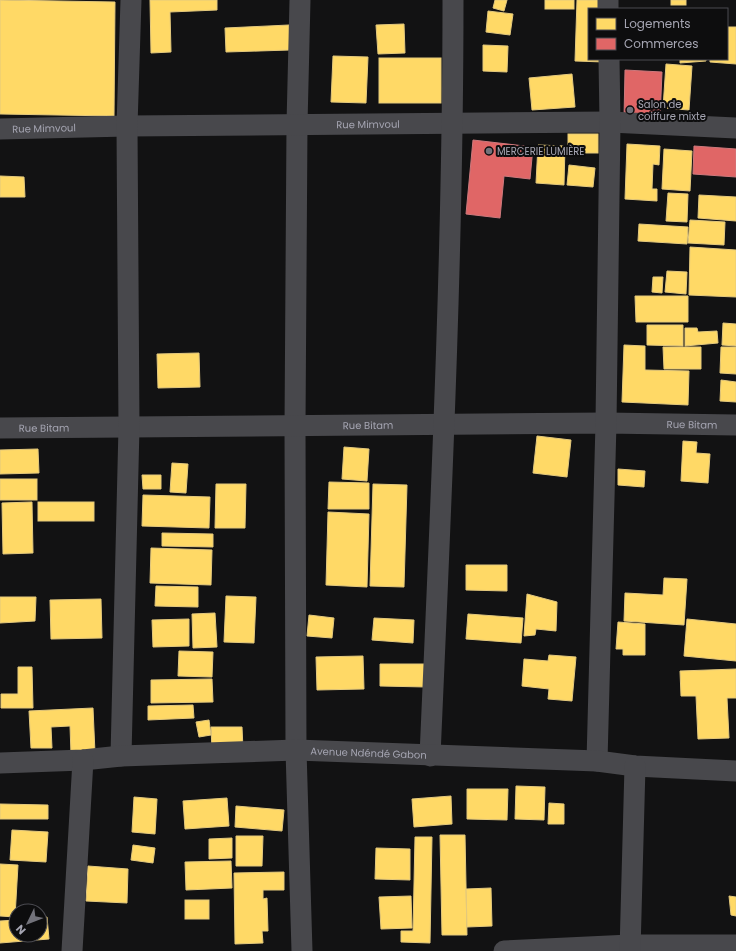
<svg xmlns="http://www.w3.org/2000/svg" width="736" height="951" viewBox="0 0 736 951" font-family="Poppins,sans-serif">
  <rect width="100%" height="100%" fill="#121213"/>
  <!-- homes -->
  <g fill="#ffd966" stroke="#e4c97d">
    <path d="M0 0 115 2 114 116 0 114Z"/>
    <path d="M150 0H217V10L170 12 171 52 151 53Z"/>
    <path d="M495 0H507L504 11 493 8Z"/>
    <rect x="545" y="0" width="29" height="9"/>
    <path d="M577 0H606L605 9H589V59H604V62L575 61Z"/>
    <rect x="671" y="0" width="15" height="5"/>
    <path d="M488 11 513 14 510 35 486 32Z"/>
    <path d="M404 24 405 53 378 54 376 25Z"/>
    <path d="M289 25 290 50 226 52 225 28Z"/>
    <path d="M727 27H736V64L710 62V59H727Z"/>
    <path d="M483 45 508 46 507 72 483 71Z"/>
    <path d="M333 56 368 57 366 103 331 102Z"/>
    <rect x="379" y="58" width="62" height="45"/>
    <path d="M680 59H706V61L680 63Z"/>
    <path d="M666 64 692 66 689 110 663 108Z"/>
    <path d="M572 74 575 107 532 110 529 78Z"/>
    <rect x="568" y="134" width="30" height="19"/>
    <path d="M627 144 660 146 659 165 653 164 652 189H657V201L625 199Z"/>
    <path d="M538 145 565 146 564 185 536 183Z"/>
    <path d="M664 149 692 151 690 191 662 189Z"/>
    <path d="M569 165 595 168 593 187 567 185Z"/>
    <path d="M0 176 24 177 25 197H0Z"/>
    <path d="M668 193 688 194 687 222 666 221Z"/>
    <path d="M699 195 736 197V221L698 218Z"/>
    <path d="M690 220 725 222 724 245 688 243Z"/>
    <path d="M639 224 688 227 687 244 638 241Z"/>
    <path d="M690 247 736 250V297L689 295Z"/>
    <path d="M667 271 687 272 686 294 665 292Z"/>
    <path d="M653 277H663L662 293 652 292Z"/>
    <path d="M635 296H688V322H636Z"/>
    <path d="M723 323 736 324V346L722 345Z"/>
    <path d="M647 325H683V346L647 345Z"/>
    <path d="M685 328H697L698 332 717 331 718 343 685 346Z"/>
    <path d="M624 345 645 346V370L689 371 688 405 622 402Z"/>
    <path d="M663 347H701V369H664Z"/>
    <path d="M721 347H736V374L720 373Z"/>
    <path d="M199 353 200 387 158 388 157 354Z"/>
    <path d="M721 380 736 382V402L720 401Z"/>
    <path d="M537 436 571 440 567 477 533 473Z"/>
    <path d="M683 441 697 442 696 453 710 454 708 483 681 481Z"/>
    <path d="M344 447 369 449 367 481 342 479Z"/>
    <path d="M38 449 39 473 0 474V450Z"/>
    <path d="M172 463 188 464 186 493 170 492Z"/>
    <path d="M618 469 645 471 644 487 618 485Z"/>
    <path d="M142 475H161V489H143Z"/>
    <rect x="0" y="479" width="37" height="21"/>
    <path d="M329 482 369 483V509H328Z"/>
    <path d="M216 484H246L245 528H215Z"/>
    <path d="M373 484 407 485 404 587 370 586Z"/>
    <path d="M143 495 210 497 209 528 142 526Z"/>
    <path d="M32 502 33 553 3 554 2 503Z"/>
    <rect x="38" y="502" width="56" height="19"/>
    <path d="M328 512 369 514 367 587 326 585Z"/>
    <path d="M162 533 213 534V547L162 546Z"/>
    <path d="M151 548 212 550 211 585 150 583Z"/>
    <path d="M466 565H507V591L466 590Z"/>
    <path d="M664 578 687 579 684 625 624 621 625 593 663 595Z"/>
    <path d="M156 586 198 587V607L155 606Z"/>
    <path d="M527 594 557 602 556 631 536 629 535 635 524 636Z"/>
    <path d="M226 596 256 597 254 643 224 642Z"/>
    <path d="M0 597H36L35 621 0 623Z"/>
    <path d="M101 599 102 638 51 639 50 600Z"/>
    <path d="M215 613 217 647 193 648 192 614Z"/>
    <path d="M468 614 523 618 521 643 466 639Z"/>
    <path d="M309 615 334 618 332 638 307 636Z"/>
    <path d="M374 618 414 620 413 643 372 640Z"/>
    <path d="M189 619V646L153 647 152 620Z"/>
    <path d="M687 619 736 624V661L684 656Z"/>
    <path d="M618 622 645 624V655H623V649H616Z"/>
    <path d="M179 651 213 652 212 677 178 676Z"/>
    <path d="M549 655 576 657 572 701 548 699 549 689 522 686 524 659 548 661Z"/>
    <path d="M363 656 364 689 317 690 316 657Z"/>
    <path d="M380 664H426V687L380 686Z"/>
    <path d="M18 667H32L33 708H1V694H18Z"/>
    <path d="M736 669V698H727L729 738 698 739 696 696H681L680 671Z"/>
    <path d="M212 679 213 702 151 703V680Z"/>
    <path d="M193 705 194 718 148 720V706Z"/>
    <path d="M93 708 95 753 71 754 70 726 51 727 52 748H31L29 711Z"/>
    <path d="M209 720 211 735 199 737 196 722Z"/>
    <path d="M211 727H242L243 749 212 750Z"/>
    <path d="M516 786 545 787 544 820 515 819Z"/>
    <path d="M467 789H508L507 820 467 819Z"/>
    <path d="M451 796 452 824 414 827 412 799Z"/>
    <path d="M134 797 157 799 155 834 132 832Z"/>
    <path d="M227 798 229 826 185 829 183 801Z"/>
    <path d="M549 803 564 804V824H548Z"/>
    <path d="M0 804 48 805V819H0Z"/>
    <path d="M236 806 284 810 282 831 235 827Z"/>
    <path d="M12 830 48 832 46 862 10 860Z"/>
    <path d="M440 835H465L467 935H442Z"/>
    <path d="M236 836H263L262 866H236Z"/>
    <path d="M415 837H432L430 943 401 942V931H413Z"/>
    <path d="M232 838V858L209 859V839Z"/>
    <path d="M133 845 155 848 153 863 131 860Z"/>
    <path d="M376 848 410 849V880L375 879Z"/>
    <path d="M231 861 232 888 186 890 185 862Z"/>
    <path d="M0 864 18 865 15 917 0 916Z"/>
    <path d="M88 866 128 869 127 903 86 901Z"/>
    <path d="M284 872V890H263V899L267 898 268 931H262L263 943 235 944 234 873Z"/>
    <path d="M491 888 492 926 467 927 466 889Z"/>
    <path d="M411 896 412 928 381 929 379 897Z"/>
    <path d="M729 896 736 897V916L731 915Z"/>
    <rect x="185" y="900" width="24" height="19"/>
    <path d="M47 917 49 939 0 943V921L16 920V935H40V918Z"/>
  </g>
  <!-- shops -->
  <g fill="#e06666" stroke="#ce797d">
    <path d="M625 70 662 72 660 119 624 118Z"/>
    <path d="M473 140 533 147 530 179 504 176 500 218 466 214Z"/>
    <path d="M694 146 736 149V177L693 174Z"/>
  </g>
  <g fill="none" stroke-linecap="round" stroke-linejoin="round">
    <!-- minor -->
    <g stroke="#48484c" stroke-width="21">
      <path d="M300 0 297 124 295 427 296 750 302 951"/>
      <path d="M608 0V9"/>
      <path id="s1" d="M0 129 127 126 610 122 736 128"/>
      <path id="s2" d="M0 428 606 423 736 425"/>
      <path d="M121 756 129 427 127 126 131 0"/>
      <path d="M430 756C441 504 453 252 453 0"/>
      <path d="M597 761 606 423 610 122 609 59"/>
      <path id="s3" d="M0 763 83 760 121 756 296 750 597 761 635 766 736 771"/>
      <path d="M72 951 83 760"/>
      <path d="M504 951 630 945H736"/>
      <path d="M630 951 635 766"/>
    </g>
  </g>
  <!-- markers -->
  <g fill="#72727a" stroke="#0d0d0e" stroke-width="1.5">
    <circle cx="630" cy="110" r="4"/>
    <circle cx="489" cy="151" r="4"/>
  </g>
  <g text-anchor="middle" stroke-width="4" stroke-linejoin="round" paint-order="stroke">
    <!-- poi labels -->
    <g font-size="10" fill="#a5a5b2" stroke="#0d0d0e" text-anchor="start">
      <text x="638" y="108">Salon de<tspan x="638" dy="12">coiffure mixte</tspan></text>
      <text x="497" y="155">MERCERIE LUMIÈRE</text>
    </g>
    <!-- street labels -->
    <g font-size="10" fill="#a5a5b2" stroke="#0d0d0e">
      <text dy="4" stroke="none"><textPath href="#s1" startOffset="368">Rue Mimvoul</textPath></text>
      <text dy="4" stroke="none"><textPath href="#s1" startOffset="44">Rue Mimvoul</textPath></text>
      <text dy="4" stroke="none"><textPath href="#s2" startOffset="692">Rue Bitam</textPath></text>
      <text dy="4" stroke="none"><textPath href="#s2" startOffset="368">Rue Bitam</textPath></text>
      <text dy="4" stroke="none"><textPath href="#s2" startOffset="44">Rue Bitam</textPath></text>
      <text dy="4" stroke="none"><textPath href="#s3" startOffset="369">Avenue Ndéndé Gabon</textPath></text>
    </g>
  </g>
  <!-- legend -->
  <rect x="588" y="8" width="140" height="52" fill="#0d0d0e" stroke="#4a4a50"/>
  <rect x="596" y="18" width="20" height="12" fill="#ffd966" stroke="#4a4a50"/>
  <text x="624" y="28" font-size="12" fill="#a5a5b2">Logements</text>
  <rect x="596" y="38" width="20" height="12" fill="#e06666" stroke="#4a4a50"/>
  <text x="624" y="48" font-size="12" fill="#a5a5b2">Commerces</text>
  <!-- north arrow -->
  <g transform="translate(28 923) rotate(227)"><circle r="19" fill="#0d0d0e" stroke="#4a4a50"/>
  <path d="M0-3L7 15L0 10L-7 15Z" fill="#72727a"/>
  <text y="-6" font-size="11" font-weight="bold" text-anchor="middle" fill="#a5a5b2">N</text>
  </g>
</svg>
